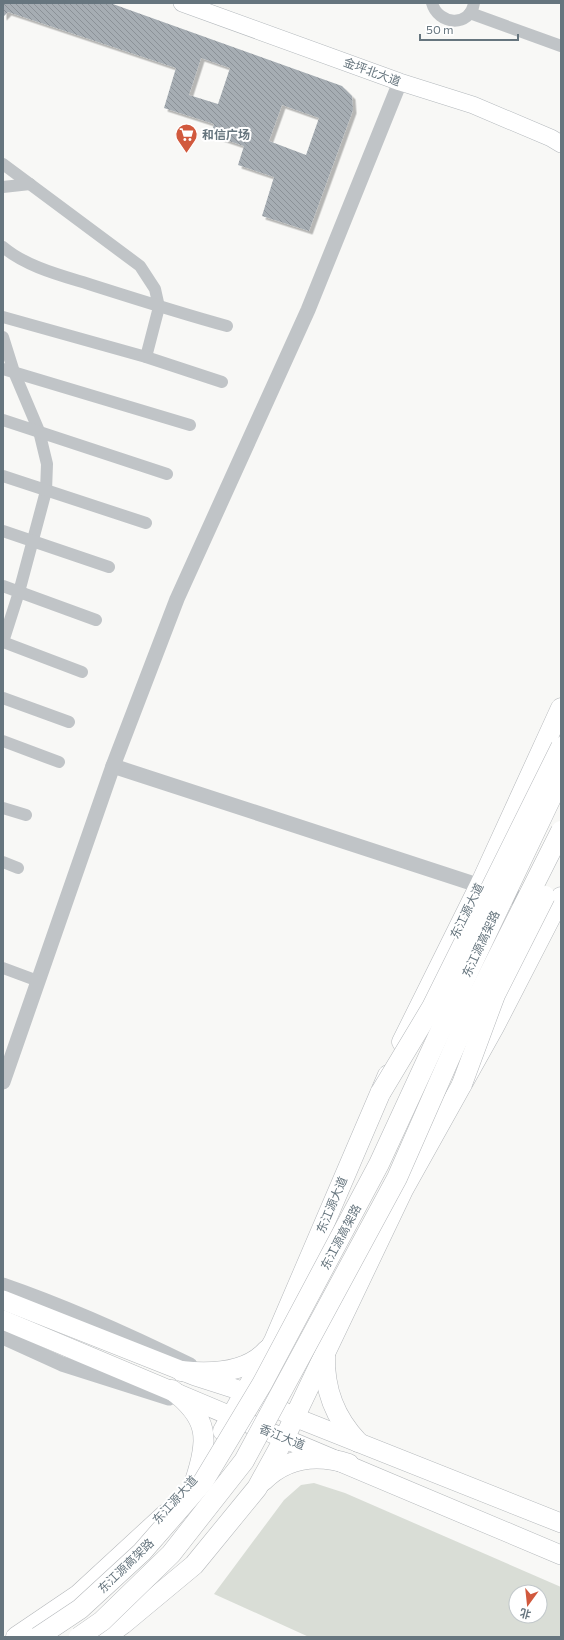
<svg xmlns="http://www.w3.org/2000/svg" width="564" height="1640" viewBox="0 0 564 1640" font-family="Commissioner,'Noto Sans SC',sans-serif">
  <defs>
    <pattern id="building-back-hatch" width="6" height="6" patternUnits="userSpaceOnUse"><rect width="6" height="6" fill="#a6adb3"/><path d="M-1 5l2 2M0 0l6 6M5-1l2 2" fill="none" stroke="#8b9197"/></pattern>
    <filter id="shadow"><feDropShadow dx="3.5" dy="3.5" stdDeviation="0" flood-color="#0004"/></filter>
  </defs>
  <rect width="100%" height="100%" fill="#f8f8f6"/>
  <!-- grass -->
  <path fill="#d9ddd6" fill-rule="evenodd" d="M314 1483 345 1493 561 1587V1637H309L214 1594 284 1500 301 1485ZM516 1592H540V1616H516Z"/>
  <!-- building -->
  <path fill="url(#building-back-hatch)" fill-rule="evenodd" filter="url(#shadow)" d="M3 3H110L342 86 352 96 353 110 309 231 262 216 274 177 238 165 244 146 211 135 214 124 164 108 176 68 8 12 3 17ZM201 58 230 68 218 104 189 95ZM282 105 319 118 306 155 269 141Z"/>
  <g fill="none" stroke-linecap="round" stroke-linejoin="round">
    <defs>
      <path id="secondary" d="M182 3 400 82 473 105 551 138 561 144"/>
      <g id="primary">
        <path d="M3 1300 195 1376 245 1392 294 1417 561 1523"/>
        <path d="M3 1320 561 1555"/>
      </g>
      <g id="trunk">
        <path d="M402 1042 480 885 561 708"/>
        <path d="M325 1356C324 1390 335 1418 358 1442"/>
        <path d="M181 1371C209 1374 247 1373 267 1350"/>
        <path d="M172 1390C209 1418 209 1439 195 1481"/>
        <path d="M223 1431 274 1341 388 1075"/>
        <path d="M263 1481C287 1457 318 1454 349 1464"/>
        <path d="M16 1637 78 1595 166 1514"/>
        <path d="M105 1637 123 1624 194 1565 257 1488 285 1437 403 1190 494 1027 561 897"/>
      </g>
    </defs>
    <!-- secondary casing -->
    <use href="#secondary" stroke="#b3b8bc" stroke-width="18"/>
    <!-- primary casing -->
    <use href="#primary" stroke="#b4b8bb" stroke-width="20"/>
    <!-- trunk casing -->
    <use href="#trunk" stroke="#b4b7ba" stroke-width="21"/>
    <!-- minor -->
    <g stroke="#c0c4c7" stroke-width="12">
      <path d="M432 3C438 25 470 28 474 3"/>
      <path d="M470 13 561 46"/>
      <path d="M3 164 140 266 155 289 159 307 146 357"/>
      <path d="M3 187 30 184"/>
      <path d="M3 247C28 268 64 276 95 286 139 300 183 314 227 326"/>
      <path d="M3 317 146 357 222 382"/>
      <path d="M3 337 14 372 39 431 47 464 46 491 19 592 3 642"/>
      <path d="M3 369 190 425"/>
      <path d="M3 420 167 474"/>
      <path d="M3 476 146 523"/>
      <path d="M3 531 109 567"/>
      <path d="M3 586 96 620"/>
      <path d="M3 642 82 672"/>
      <path d="M3 698 69 722"/>
      <path d="M3 741 59 762"/>
      <path d="M3 808 26 815"/>
      <path d="M3 862 18 868"/>
      <path d="M3 968 38 981"/>
    </g>
    <!-- tertiary -->
    <g stroke="#c0c4c7" stroke-width="15">
      <path d="M113 766 536 904"/>
      <path d="M3 1082 113 766 177 599 308 310 400 82"/>
      <path d="M3 1285C67 1307 129 1335 190 1365"/>
      <path d="M3 1337 62 1364 169 1398"/>
    </g>
    <!-- secondary -->
    <use href="#secondary" stroke="#fff" stroke-width="17"/>
    <!-- primary -->
    <use href="#primary" stroke="#fff" stroke-width="19"/>
    <!-- trunk -->
    <use href="#trunk" stroke="#fff" stroke-width="20"/>
    <defs>
      <g id="trunk-bridge">
        <path d="M462 1084 495 995 545 896"/>
        <path d="M381 1092 432 1007 561 747"/>
        <path d="M38 1637 80 1609 142 1552 203 1482 262 1384 379 1164 451 1008 561 777"/>
        <path d="M79 1637 102 1621 171 1554 244 1461 397 1178 469 1014 561 831"/>
      </g>
    </defs>
    <!-- trunk-bridge casing -->
    <use href="#trunk-bridge" stroke="#b4b7ba" stroke-width="21" stroke-linecap="butt"/>
    <!-- trunk-bridge -->
    <use href="#trunk-bridge" stroke="#fff" stroke-width="20"/>
  </g>
  <!-- icons -->
  <defs>
    <symbol id="supermarket-pin" viewBox="-11 -11 22 30"><path d="M0 17L-7.5 6A9.5 9.5 0 1 1 7.5 6Z" fill="#d1593d" stroke="#fff"/><path d="M-6-5.5h2.5l.6 2H6L4.5 2H-2.5L-4.4-4H-6ZM-1.5 3.2a1.3 1.3 0 1 0 .1 0ZM3 3.2a1.3 1.3 0 1 0 .1 0Z" fill="#fff"/></symbol>
  </defs>
  <g fill-rule="evenodd">
    <use href="#supermarket-pin" x="174" y="122" width="25" height="34"/>
  </g>
  <g text-anchor="middle" stroke-width="4" stroke-linejoin="round" paint-order="stroke">
    <!-- street labels -->
    <g font-size="12" fill="#66757e" stroke="#fff">
      <text transform="translate(372 72) rotate(20)" y="4">金坪北大道</text>
      <text transform="translate(467 911) rotate(-64)" y="4">东江源大道</text>
      <text transform="translate(481 944) rotate(-65)" y="4">东江源高架路</text>
      <text transform="translate(332 1205) rotate(-67)" y="4">东江源大道</text>
      <text transform="translate(341 1237) rotate(-62)" y="4">东江源高架路</text>
      <text transform="translate(282 1437) rotate(22)" y="4">香江大道</text>
      <text transform="translate(175 1500) rotate(-48)" y="4">东江源大道</text>
      <text transform="translate(126 1566) rotate(-44)" y="4">东江源高架路</text>
    </g>
    <!-- poi labels -->
    <g font-size="12" font-weight="bold" fill="#66757e" stroke="#fff" text-anchor="start">
      <text x="202" y="139">和信广场</text>
    </g>
  </g>
  <!-- border -->
  <rect width="564" height="1640" fill="none" stroke="#66757e" stroke-width="8"/>
  <!-- north arrow -->
  <g transform="translate(528 1604) rotate(195)"><circle r="19" fill="#ffffff" stroke="#c2c8cb"/>
  <path d="M0-3L7 15L0 10L-7 15Z" fill="#d1593d"/>
  <text y="-6" font-size="11" font-weight="bold" text-anchor="middle" fill="#66757e">北</text>
  </g>
  <!-- scale -->
  <path d="M420 34v6h98v-6" fill="none" stroke="#66757e" stroke-width="2"/>
  <text x="426" y="34" font-size="12" fill="#66757e" stroke="#ffffff" stroke-width="3" paint-order="stroke">50 m</text>
</svg>
